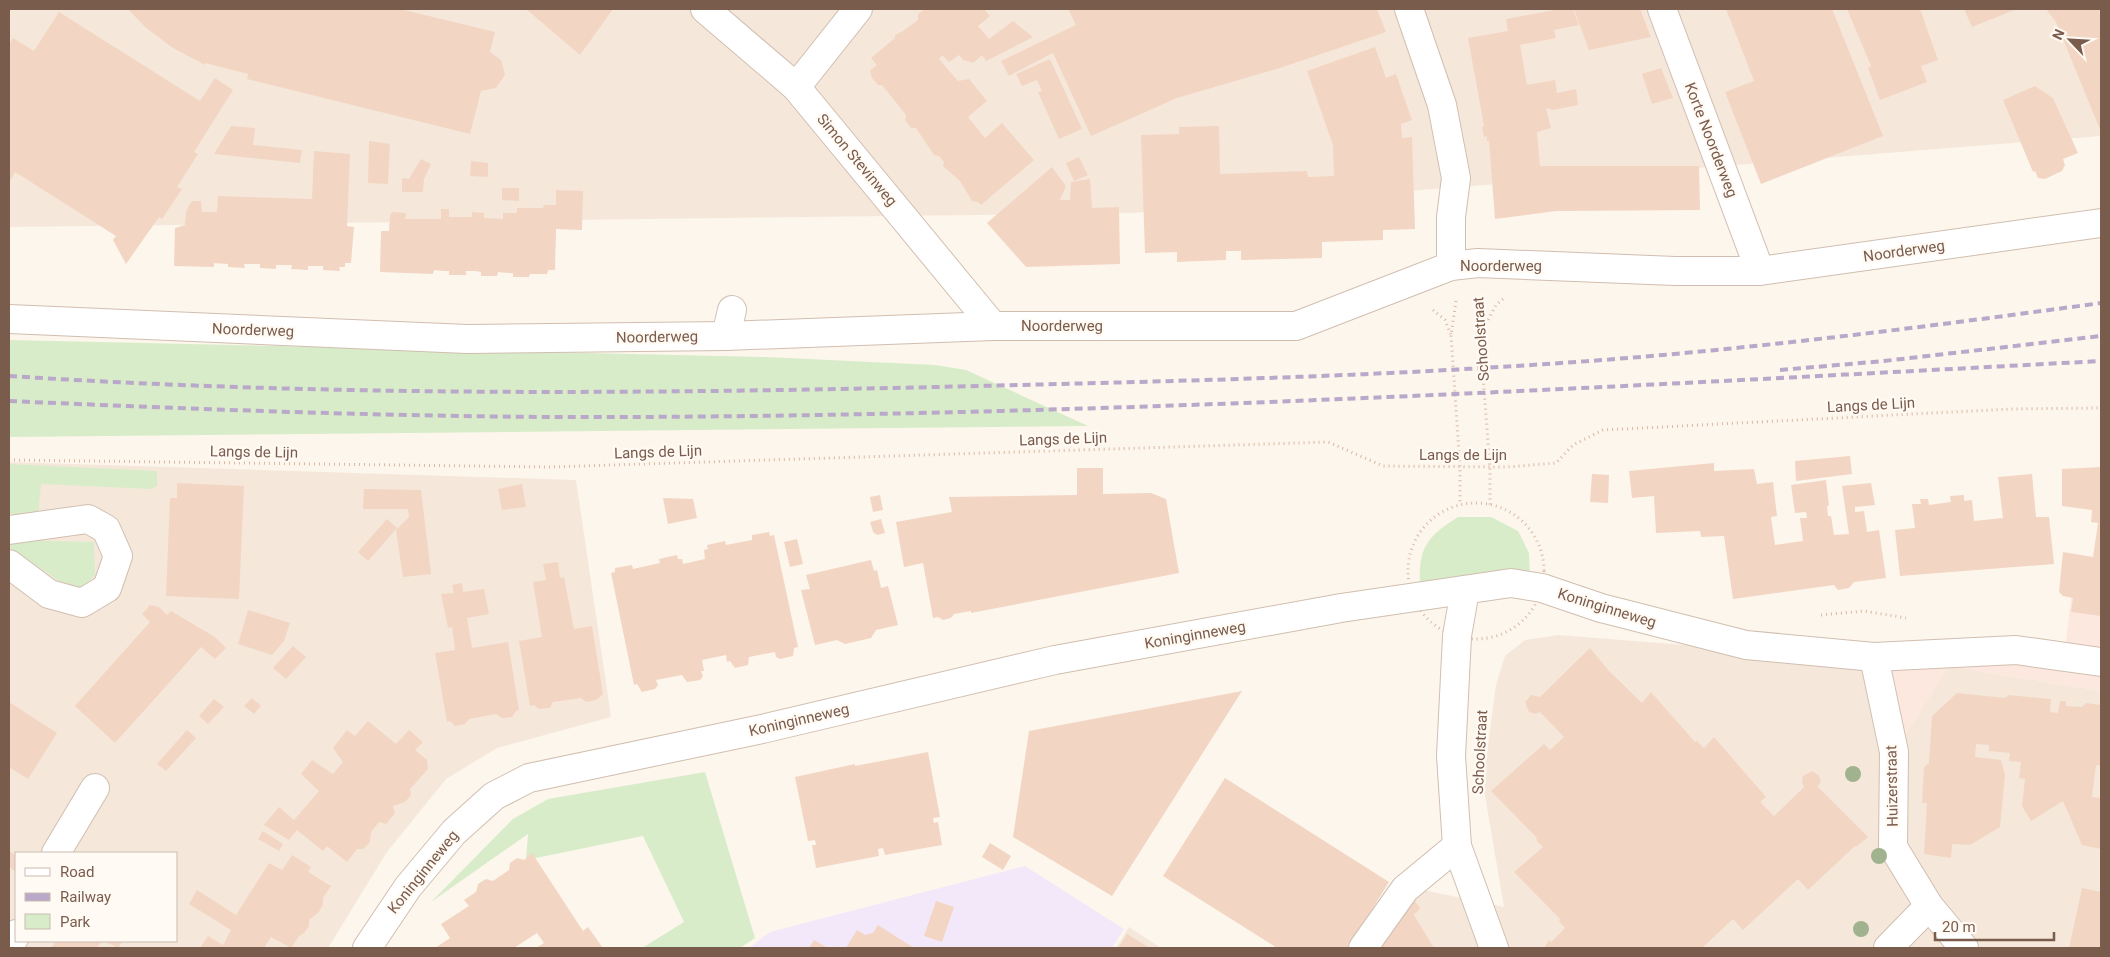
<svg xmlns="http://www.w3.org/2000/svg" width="2110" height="957" viewBox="0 0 2110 957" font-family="Roboto,sans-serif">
  <rect width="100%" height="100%" fill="#fdf6ec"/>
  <!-- residential -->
  <g fill="#f5e8da" fill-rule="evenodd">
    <path d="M9 9H2101V136L1132 213 9 227Z"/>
    <path d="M9 462 576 480 611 717 497 748 446 779 387 852 328 948H9ZM16 853H176V941H16Z"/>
    <path d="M1558 635 1950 666 2101 691V948H1373L1414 888 1504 907 1483 784 1496 685 1505 656 1525 640Z"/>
    <path d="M1129 927 1161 948H1116Z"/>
  </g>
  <!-- commercial -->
  <path fill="#fde8e0" d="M2073 582 2101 587V691L1950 666 1894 752 1874 657 2063 666Z"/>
  <!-- education -->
  <path fill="#f3e8fa" d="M1025 866 1124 929 1112 948H749L770 932Z"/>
  <!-- green -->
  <g fill="#d8ecc9">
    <path d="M9 340 766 357 935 365 966 370 1088 426 9 437Z"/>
    <path d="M9 464 157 471V486L151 489 41 484 38 515 9 514Z"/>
    <path d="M1458 517H1491L1518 531 1529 553 1530 578 1420 584C1418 547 1428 536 1458 517Z"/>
    <path d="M9 540 94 542 95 575 81 589 75 592 9 547Z"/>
    <path d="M705 772 755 938 740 948H642L684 922 643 836 526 860 528 834 431 902 513 819 548 799Z"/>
  </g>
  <!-- building -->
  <g fill="#f3d5c3">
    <path d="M128 9H400L495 32 490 52 501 60 505 75 496 88 481 91 470 134 247 79 248 74 205 63V65L173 48 145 27Z"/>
    <path d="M526 9H613L580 55Z"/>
    <path d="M925 9H984L990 16 978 26 989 39 1013 21 1033 37 986 61 982 55 973 63 963 60 959 55 949 62 942 55 939 59 958 81 969 79 987 101 968 117 985 138 1002 123 1034 160 981 205 978 202 972 201 960 181 943 166 944 162 939 156 934 155 916 128H911L905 120 906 115 882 85H878L872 78 870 71 877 65 871 58 895 38V35L903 31 918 20V14Z"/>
    <path d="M1068 9H1377L1386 32 1280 68 1177 98 1091 136 1053 53 1009 76 1001 61 1076 25Z"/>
    <path d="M1560 9H1573L1579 25 1554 30 1556 38 1520 45 1527 85 1555 80 1557 93 1576 89 1578 105 1553 110 1546 108 1551 128 1537 132 1540 166H1699L1700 210 1556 211 1495 219 1489 141H1487V136L1484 137 1482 127 1484 126 1468 38 1508 31 1506 19Z"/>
    <path d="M1574 9H1640L1651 37 1589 50Z"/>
    <path d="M1726 9H1832L1883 136 1761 184 1725 92 1754 81Z"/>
    <path d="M1847 9H1920L1938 60 1921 66 1927 82 1880 100 1868 68 1871 66Z"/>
    <path d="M1964 9H2017L1972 27Z"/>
    <path d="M2046 9H2101V132L2056 22Z"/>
    <path d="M59 12 200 101 215 78 233 90 194 152 198 154 177 187 182 189 162 219 159 217 126 264 113 240 116 236 15 172 9 183V45L13 38 34 51Z"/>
    <path d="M1375 47 1386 78 1396 74 1412 120 1401 124 1402 138 1412 137 1415 229 1383 230V240L1322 242V258L1241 260V251H1226V260L1177 262V252L1145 253 1141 135 1179 134V127L1219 126 1220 174 1307 171 1308 177 1334 176 1333 145 1307 71Z"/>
    <path d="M1050 59 1082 129 1059 139 1038 92 1042 91 1037 80 1022 86 1016 74Z"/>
    <path d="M1661 68 1673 98 1652 104 1642 74Z"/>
    <path d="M2035 86 2053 98 2078 153 2063 159 2065 165 2062 171 2045 179 2038 178 2035 171 2033 172 2003 100Z"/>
    <path d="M231 126 255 128 253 145 302 150 300 163 214 154Z"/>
    <path d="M369 141 390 144 388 184 368 183Z"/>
    <path d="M314 151 350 154 347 226 354 227 351 263H345V267H339L340 271 323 270V266H308V270L291 269 292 265H276V269L260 268V264H244L245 268 228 267V264L214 263V267L174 266 175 228 185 225 186 211 192 201H201L202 212H217L218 196 312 199Z"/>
    <path d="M1079 157 1088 175 1074 181 1066 163Z"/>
    <path d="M421 159 431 164 424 179 423 192H402V178L409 179Z"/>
    <path d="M471 161 488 163V177L470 176Z"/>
    <path d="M1052 167 1066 186 1060 200H1070L1071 182 1090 179 1092 208 1119 207 1120 264 1026 267 987 223Z"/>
    <path d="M502 188H519V201L502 200Z"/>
    <path d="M556 190 583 191 582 230 556 229 555 270H548L547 274H530L529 277H513V273H508L498 272 497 276H481V272L475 271H466V275H449V271H444L434 270 433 274 380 272 381 231H389L390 216 392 212 406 213 405 219H441V209H449V217H472V212L484 213V218L503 219V213H517V208H543L544 205H556Z"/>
    <path d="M1850 456 1852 474 1796 481 1795 461Z"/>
    <path d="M1714 463V471L1754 469 1757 484 1773 482 1777 516 1771 517 1775 545 1803 541 1800 518H1807L1806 512 1795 513 1791 485 1826 480 1829 506H1827L1828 516H1831L1834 535 1849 534 1842 486 1871 483 1875 505 1855 507V512L1864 511 1867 532 1879 530 1886 578 1854 582 1849 588 1838 590 1834 585 1733 599 1724 536 1701 537 1700 531 1656 533 1654 496 1632 498 1629 471Z"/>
    <path d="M2101 467V616L2071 612 2073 598 2063 596 2059 592 2063 552 2093 557 2098 523 2091 522 2092 510 2062 506V469Z"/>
    <path d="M1077 468H1103V494L1151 493 1166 499 1179 573 971 613V611L954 614 951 618 943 620 938 617 933 618 923 563 904 567 896 522 952 512 949 497 1077 495Z"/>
    <path d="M1592 474 1609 475 1608 503 1590 502Z"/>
    <path d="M2032 474 2036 517H2049L2054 564 1900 576 1895 530 1915 528 1912 504H1921L1920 499H1928L1929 505 1951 502 1950 496 1964 495V501L1972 500 1974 521 2003 518 1998 477Z"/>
    <path d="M177 483 244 486 239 599 166 596 170 498H177Z"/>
    <path d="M522 484 526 507 502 510 498 489Z"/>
    <path d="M364 489 421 490 431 574 403 577 396 530 409 517 408 509H363Z"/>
    <path d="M880 495 883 510 873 512 870 497Z"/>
    <path d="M663 498 693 499 697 518 668 524Z"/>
    <path d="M387 519 397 528 368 561 358 552Z"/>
    <path d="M881 519 885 533 877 535 873 532 870 522Z"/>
    <path d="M769 532 770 536 774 535 798 647 794 648 793 656 780 659 776 657 775 652 749 657 748 665 735 668 730 661 727 662 726 655 702 660 704 671H701L703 676 700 680 687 682 682 675 656 680 658 685 655 689 642 692 637 684 634 685 611 573 615 572V568L632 565 633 569 660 563 659 559 677 555 678 559H682L683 564 705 559 704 550 708 549 707 545 725 541 726 545 752 540V535Z"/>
    <path d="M797 539 803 564 790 567 784 542Z"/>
    <path d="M871 560 874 571 877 570 881 588 888 586 898 625 876 630 871 638 845 644 837 640 815 645 801 590 810 589 806 575Z"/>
    <path d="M558 562 560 578 564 577 574 629 592 626 603 694 596 700 586 702 581 698 553 702 550 708 539 709 534 705 530 706 519 641 542 637 533 582 546 580 543 564Z"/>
    <path d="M462 583 463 592 484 589 489 614 467 618 472 648 508 642 519 710 516 711 512 717 502 718 496 714 469 719 465 724 455 726 450 721 447 722 435 653 455 650 452 627 448 628 441 594 454 593 452 585Z"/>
    <path d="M150 605 159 607 167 615 171 611 215 637 226 648 215 659 201 647 115 743 75 706 150 622 142 614Z"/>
    <path d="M248 610 290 623 284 641 272 655 238 644Z"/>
    <path d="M293 646 306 657 286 679 273 668Z"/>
    <path d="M1590 648 1609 671 1642 703 1651 692 1695 742 1697 741 1704 748 1714 737 1766 797 1760 802 1774 816 1804 787 1802 782 1803 776 1812 771 1818 775 1821 780 1818 787 1868 837 1856 847 1855 846 1808 890 1798 879 1743 930 1733 919 1702 948H1544L1549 940 1551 942 1565 928 1559 921 1560 919 1514 872 1543 847 1536 840 1537 838 1491 791 1544 744 1550 750 1564 737 1540 712 1536 714 1529 712 1525 702 1531 695 1540 697Z"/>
    <path d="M1242 691 1112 896 1013 837 1029 731Z"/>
    <path d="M1957 693 2005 698 2009 695 2051 699 2050 712 2058 713 2060 701H2066V706L2082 707 2086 703 2101 705V766L2096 765 2092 797 2101 798V849L2082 845 2063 801 2031 821 2022 806 2025 779 2019 778 2021 762 2009 761 2010 753 1989 751V745L1976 744 1975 757 2001 760 2005 775 2000 827 1970 845 1952 844 1951 858 1924 854 1927 803H1922L1923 784 1924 767 1929 763 1932 716Z"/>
    <path d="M252 698 261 706 254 714 244 706Z"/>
    <path d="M214 699 224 707 208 724 199 716Z"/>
    <path d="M9 702 57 733 28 779 9 767Z"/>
    <path d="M368 721 396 744 409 730 423 742 415 750 427 760 428 769 410 789 411 795 405 802 393 806 395 813 386 824 379 822 371 832 370 842 363 849H357L347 862 327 846 323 851 297 830 289 840 264 825 279 807 294 820 319 791 301 774 312 760 333 774 343 762 333 748 347 730 355 736Z"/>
    <path d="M187 730 196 738 166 771 157 764Z"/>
    <path d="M928 752 940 817 933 818 934 823 938 822 942 845 885 855 883 848 878 849 879 856 816 868 812 845H816L815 840 808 841 795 777 855 764V766Z"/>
    <path d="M1225 778 1389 882 1348 948H1277L1163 876Z"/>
    <path d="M263 831 283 844 279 851 258 839Z"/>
    <path d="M990 843 1011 856 1003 870 982 857Z"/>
    <path d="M9 851 16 856V872L9 867Z"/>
    <path d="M532 853 583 931 588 927 603 948H536L544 943 537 933 514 948H435L450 938 441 924 469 906 464 900 476 892 478 884 486 879 493 881 509 870 510 863 517 858 524 860Z"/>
    <path d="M292 855 311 867 308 872 331 886 323 898V905L318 913 309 920V926L304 933 299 936 291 948 271 937 264 948H200L208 936 223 945 231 930 189 904 197 890 236 915 269 863 282 870Z"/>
    <path d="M2082 888 2101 892V948H2069Z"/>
    <path d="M936 901 954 907 942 942 924 936Z"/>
    <path d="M1415 901 1420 908 1414 915 1434 948H1375Z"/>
    <path d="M878 925 914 948H846L857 930 865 935 873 933Z"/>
    <path d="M1127 934 1150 948H1118Z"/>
    <path d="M814 940 828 948H809Z"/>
    <path d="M56 941H102L97 948H51Z"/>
    <path d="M104 941H123L118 948Z"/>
  </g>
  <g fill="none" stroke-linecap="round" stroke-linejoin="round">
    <defs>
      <g id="minor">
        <path d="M705 9 796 87 993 326"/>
        <path d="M1409 9 1442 105 1456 178 1451 217V266"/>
        <path d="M1662 9 1760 271"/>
        <path d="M796 87 858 9"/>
        <path d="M9 319 467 339 726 336 993 326H1296L1451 266 1478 263 1675 271H1760L2101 223"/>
        <path d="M726 336 732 310"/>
        <path d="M9 530 88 519 106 529 118 556 107 588 82 603 49 594 9 564"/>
        <path d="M1465 590 1457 636 1451 756 1457 846 1494 948"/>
        <path d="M1874 657 1894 752 1893 847 1929 906"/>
        <path d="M56 853 95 788"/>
        <path d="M9 948 16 934"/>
        <path d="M367 948 408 887 454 832 494 796 529 778 762 729 1055 660 1341 608 1511 583 1542 588 1601 608 1746 645 1874 657 2016 650 2101 662"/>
        <path d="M1363 948 1405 889 1457 846"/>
        <path d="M1888 948 1929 906 1964 948"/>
      </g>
    </defs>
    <!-- minor casing -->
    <use href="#minor" stroke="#d1beb0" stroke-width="30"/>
    <!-- path -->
    <g stroke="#d9b8a5" stroke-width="3" stroke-dasharray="1 4" stroke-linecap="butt">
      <path d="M1477 299 1490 467V505"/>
      <path d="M1456 301 1451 335 1460 467V505"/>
      <path d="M1433 310 1445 320 1451 335"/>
      <path d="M1481 333 1496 305 1503 299"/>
      <path d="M9 460 550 467 1328 442 1383 466 1507 467 1556 463 1573 445 1603 430 2010 409 2101 408"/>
      <circle cx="1476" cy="571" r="68"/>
      <path d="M1821 615 1864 611 1906 618"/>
    </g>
    <!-- minor -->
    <use href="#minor" stroke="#fff" stroke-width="28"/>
    <!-- rail -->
    <g stroke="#b9a8c9" stroke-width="4" stroke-dasharray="8 5" stroke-linecap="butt">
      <path d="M1780 370 1884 361 2101 336"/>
      <path d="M9 376C317 396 627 394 936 387 1139 382 1343 378 1546 364 1732 352 1917 328 2101 303"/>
      <path d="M9 401C215 410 422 418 629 417 1120 415 1611 387 2101 361"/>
    </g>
  </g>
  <!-- trees -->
  <g fill="#a0b28e">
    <circle cx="1853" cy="774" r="8"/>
    <circle cx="1879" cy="856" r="8"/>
    <circle cx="1861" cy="929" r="8"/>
  </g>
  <g text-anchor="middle" stroke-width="4.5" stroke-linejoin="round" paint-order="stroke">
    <!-- street labels -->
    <g font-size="15" fill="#7a5c4d" stroke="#fffaf3">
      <text transform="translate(1711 140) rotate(69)" y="5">Korte Noorderweg</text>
      <text transform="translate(857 160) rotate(50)" y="5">Simon Stevinweg</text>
      <text transform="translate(1904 251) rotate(-8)" y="5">Noorderweg</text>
      <text x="1501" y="271">Noorderweg</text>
      <text x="1062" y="331">Noorderweg</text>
      <text transform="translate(253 330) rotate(2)" y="5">Noorderweg</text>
      <text transform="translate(657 337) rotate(-1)" y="5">Noorderweg</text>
      <text transform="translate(1481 339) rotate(-94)" y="5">Schoolstraat</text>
      <text transform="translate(1871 405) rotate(-3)" y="5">Langs de Lijn</text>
      <text transform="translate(1063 439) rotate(-2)" y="5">Langs de Lijn</text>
      <text transform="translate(254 452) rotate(1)" y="5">Langs de Lijn</text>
      <text transform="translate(658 452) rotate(-2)" y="5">Langs de Lijn</text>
      <text x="1463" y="460">Langs de Lijn</text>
      <text transform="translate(1607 608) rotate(17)" y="5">Koninginneweg</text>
      <text transform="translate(1195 635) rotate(-10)" y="5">Koninginneweg</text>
      <text transform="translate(799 720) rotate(-13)" y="5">Koninginneweg</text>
      <text transform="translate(1480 752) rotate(-87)" y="5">Schoolstraat</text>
      <text transform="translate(1892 786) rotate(-91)" y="5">Huizerstraat</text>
      <text transform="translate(423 872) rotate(-51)" y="5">Koninginneweg</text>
    </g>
  </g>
  <!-- border -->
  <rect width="2110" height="957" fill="none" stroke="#7a5c4d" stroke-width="20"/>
  <!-- legend -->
  <rect x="15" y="852" width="162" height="90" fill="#fffaf3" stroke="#cabbb1"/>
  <rect x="25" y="868" width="25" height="8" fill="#ffffff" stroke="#cabbb1"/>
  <text x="60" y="877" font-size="15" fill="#7a5c4d">Road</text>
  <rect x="25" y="893" width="25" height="8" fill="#b9a8c9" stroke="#cabbb1"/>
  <text x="60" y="902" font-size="15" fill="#7a5c4d">Railway</text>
  <rect x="25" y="914" width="25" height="15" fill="#d8ecc9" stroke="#cabbb1"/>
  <text x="60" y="927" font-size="15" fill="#7a5c4d">Park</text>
  <!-- north arrow -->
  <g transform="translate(2070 40) rotate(295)" stroke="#fffaf3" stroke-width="4" paint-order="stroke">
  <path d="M0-4L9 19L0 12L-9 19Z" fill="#7a5c4d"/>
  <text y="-8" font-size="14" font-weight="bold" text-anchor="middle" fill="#7a5c4d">N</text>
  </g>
  <!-- scale -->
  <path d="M1935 932v8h119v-8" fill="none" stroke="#7a5c4d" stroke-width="2.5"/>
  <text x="1942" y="932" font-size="15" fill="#7a5c4d" stroke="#fffaf3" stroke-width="4" paint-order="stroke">20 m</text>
</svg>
